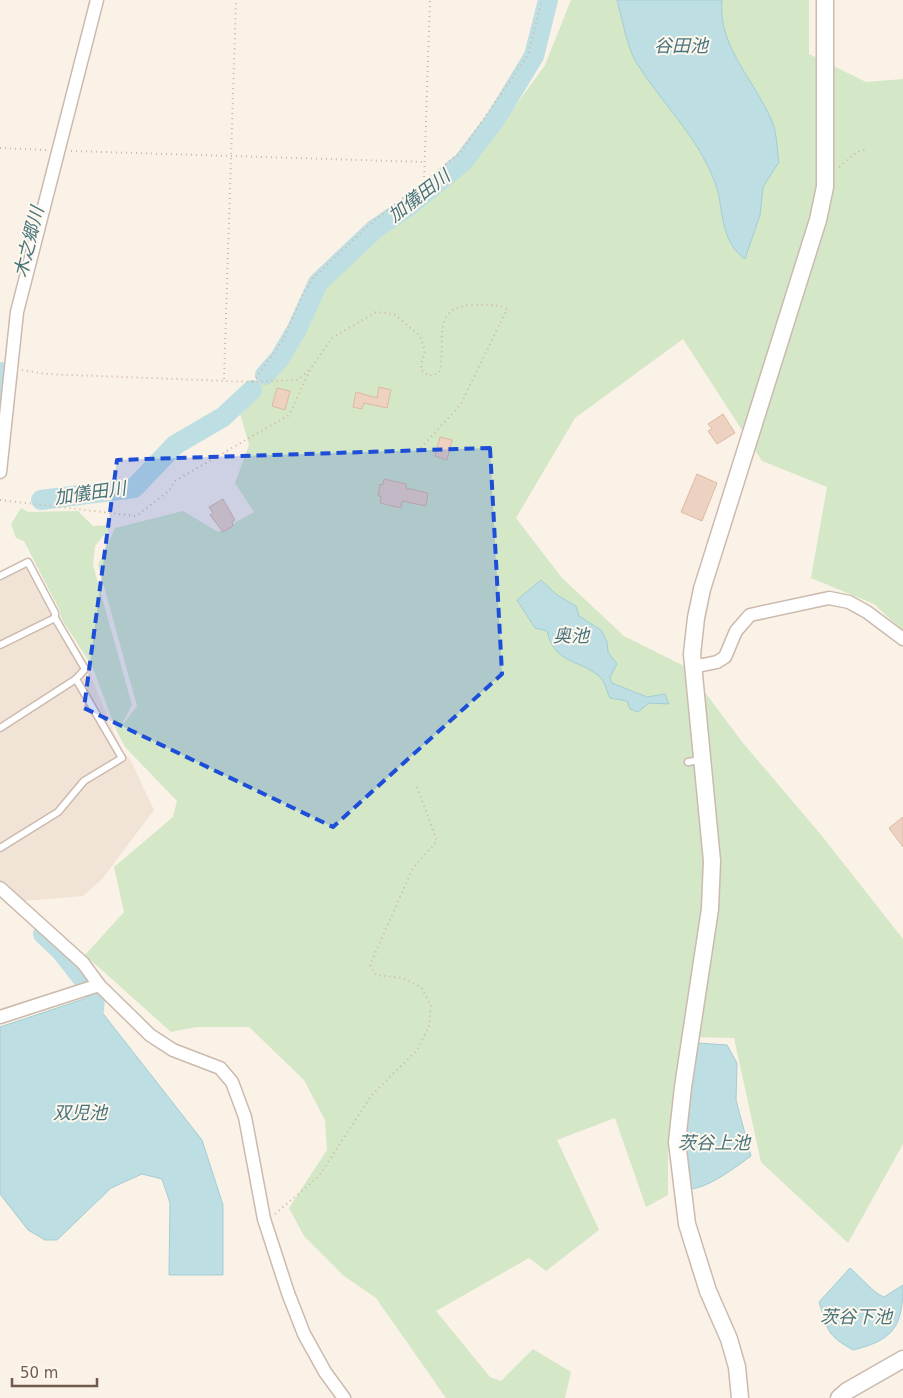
<svg xmlns="http://www.w3.org/2000/svg" width="903" height="1398" viewBox="0 0 903 1398" font-family="'DejaVu Sans','Noto Sans JP',sans-serif">
  <rect width="100%" height="100%" fill="#faf2e7"/>
  <!-- residential -->
  <path fill="#f1e4d6" d="M29 560 56 617 88 669 115 735 123 752 130 759 154 810 103 878 83 896 23 901 0 882V574Z"/>
  <!-- green -->
  <path fill="#d4e7c7" d="M571 0H809V54L866 82 903 79V631L874 604 811 578 827 487 762 461 683 339 575 418 516 518 562 578 624 636 686 667 743 743 822 836 903 939V1144L848 1243 761 1162 734 1038 684 1037 668 1138V1195L646 1207 615 1118 557 1140 599 1230 546 1271 529 1258 436 1311 490 1377 501 1381 533 1349 571 1372 565 1398H446L376 1298 344 1276 304 1236 289 1208 327 1150 325 1120 304 1080 249 1027H196L171 1032 85 955 124 912 114 867 173 817 177 801 125 747 117 732 92 666 61 618 60 611 24 541 16 538 11 524 21 508 28 512 78 511 93 526 112 525 95 546 93 565 132 705 120 728 137 706 98 565 115 528 183 511 218 532 254 512 235 483 249 445 239 410 296 339 320 294 359 250 473 164 545 65Z"/>
  <!-- water -->
  <g fill="#bddee2" stroke="#a4cdd3">
    <path d="M617 0H722C717 47 757 82 773 124 777 135 777 150 779 162L763 187 760 215 745 259C718 240 725 207 714 180 697 136 661 102 636 62 627 47 622 18 617 0Z"/>
    <path d="M541 580 557 595 576 606 579 616 601 630 607 642 608 652 617 664 610 677 612 683 647 697 665 694 669 704 649 703 638 712 630 709 627 701 610 698C607 693 605 681 600 677 578 658 555 665 547 631L535 628 517 600Z"/>
    <path d="M90 997 202 1140 223 1205V1275H169L170 1203 162 1179 142 1174 111 1188 57 1240H45L28 1230 0 1194V1027Z"/>
    <path d="M697 1043 727 1045 737 1063 736 1100 751 1156C736 1167 705 1191 686 1189L684 1152 685 1107Z"/>
    <path d="M850 1268C861 1277 873 1293 884 1297L903 1285C903 1326 894 1340 853 1350 826 1335 828 1330 819 1302Z"/>
  </g>
  <g fill="none" stroke-linecap="round" stroke-linejoin="round">
    <!-- river -->
    <g stroke="#bddee2" stroke-width="20">
      <path d="M265 375 280 358 297 329 318 283 375 229 405 209 463 162 495 120 534 56 548 0"/>
      <path d="M0 407 4 372"/>
      <path d="M41 500 134 488 175 445 223 417 252 390"/>
      <path d="M43 934 61 951 83 979"/>
      <path d="M94 1010 95 998"/>
    </g>
  </g>
  <!-- building -->
  <g fill="#edd2c1" stroke="#deb8a3">
    <path d="M379 387 391 390 387 408 364 403 362 409 353 407 356 392 377 398Z"/>
    <path d="M277 388 290 391 285 410 272 406Z"/>
    <path d="M723 414 735 433 717 444 708 431 712 429 708 424Z"/>
    <path d="M440 437 452 440 447 460 435 456Z"/>
    <path d="M697 474 717 483 702 521 681 512Z"/>
    <path d="M384 479 406 484V488L428 493 426 506 402 501 401 508 380 503 381 496H378L380 484 383 485Z"/>
    <path d="M223 499 235 520 232 522 233 526 223 532 210 515 213 513 209 507Z"/>
    <path d="M903 817V847L889 828Z"/>
  </g>
  <g fill="none" stroke-linecap="round" stroke-linejoin="round">
    <defs>
      <g id="service">
        <path d="M0 576 28 562 55 613V618"/>
        <path d="M0 645 55 618 85 669 76 679 122 758 84 781 58 812 0 848"/>
        <path d="M0 728 76 679"/>
        <path d="M688 762 701 760"/>
      </g>
      <g id="minor">
        <path d="M0 472 17 312 97 0"/>
        <path d="M693 667 717 662 725 657 736 631 750 615 829 598 849 602 867 612 903 639"/>
        <path d="M0 888 83 963 99 985 150 1035 173 1050 220 1068 232 1082 245 1117 264 1219 288 1293 304 1334 325 1372 344 1398"/>
        <path d="M0 1017 99 985"/>
      </g>
      <g id="tertiary">
        <path d="M740 1398 737 1367 729 1339 708 1291 687 1224 677 1142 683 1087 710 909 712 861 692 654 696 618 702 589 818 220 825 187V0"/>
        <path d="M839 1398 847 1391 903 1359"/>
      </g>
    </defs>
    <!-- service casing -->
    <use href="#service" stroke="#cbbaae" stroke-width="9"/>
    <!-- minor casing -->
    <use href="#minor" stroke="#cbbaae" stroke-width="15"/>
    <!-- tertiary casing -->
    <use href="#tertiary" stroke="#cbbaae" stroke-width="19"/>
    <!-- path -->
    <g stroke="#d2b5a4" stroke-width="2" stroke-dasharray="1 4" stroke-linecap="butt">
      <path d="M0 148 47 150"/>
      <path d="M71 151 424 162"/>
      <path d="M839 167 857 152 868 149"/>
      <path d="M424 182 430 0"/>
      <path d="M22 370 45 374 253 382 298 380 310 369"/>
      <path d="M224 379 236 0"/>
      <path d="M253 382 283 340 302 296 314 277 375 220 460 153 528 55 542 0"/>
      <path d="M0 500 136 516 169 491 175 481 289 415 311 368 332 338 376 312 394 314 420 336 425 351 421 365 422 371 429 376 439 373C448 344 428 308 472 305 485 305 495 303 507 309L461 404 420 449"/>
      <path d="M275 1214 319 1176 371 1096 417 1050 429 1027 431 1005 421 987 402 978 376 975 370 965 413 868 437 841 417 787"/>
    </g>
    <!-- service -->
    <use href="#service" stroke="#fff" stroke-width="6"/>
    <!-- minor -->
    <use href="#minor" stroke="#fff" stroke-width="12"/>
    <!-- tertiary -->
    <use href="#tertiary" stroke="#fff" stroke-width="16"/>
  </g>
  <!-- marked area -->
  <path fill="#1d4ed8" fill-opacity="0.2" stroke="#1d4ed8" stroke-width="4" stroke-dasharray="10 6" stroke-linejoin="round" d="M490 448 502 674 333 827 84 708 117 460Z"/>
  <g text-anchor="middle" stroke-width="4" stroke-linejoin="round" paint-order="stroke">
    <!-- water labels -->
    <g font-size="18" font-style="italic" fill="#47747c" stroke="#fdf7ed">
      <text x="681" y="52">谷田池</text>
      <text transform="translate(419 196) rotate(-38)" y="6">加儀田川</text>
      <text transform="translate(29 242) rotate(-76)" y="6">木之郷川</text>
      <text transform="translate(90 493) rotate(-8)" y="6">加儀田川</text>
      <text x="571" y="642">奥池</text>
      <text x="80" y="1119">双児池</text>
      <text x="714" y="1149">茨谷上池</text>
      <text x="856" y="1323">茨谷下池</text>
    </g>
  </g>
  <!-- scale -->
  <path d="M12 1378v8h85v-8" fill="none" stroke="#725a4e" stroke-width="2.5"/>
  <text x="20" y="1378" font-size="15" fill="#725a4e" stroke="#fdf7ed" stroke-width="4" paint-order="stroke">50 m</text>
</svg>
